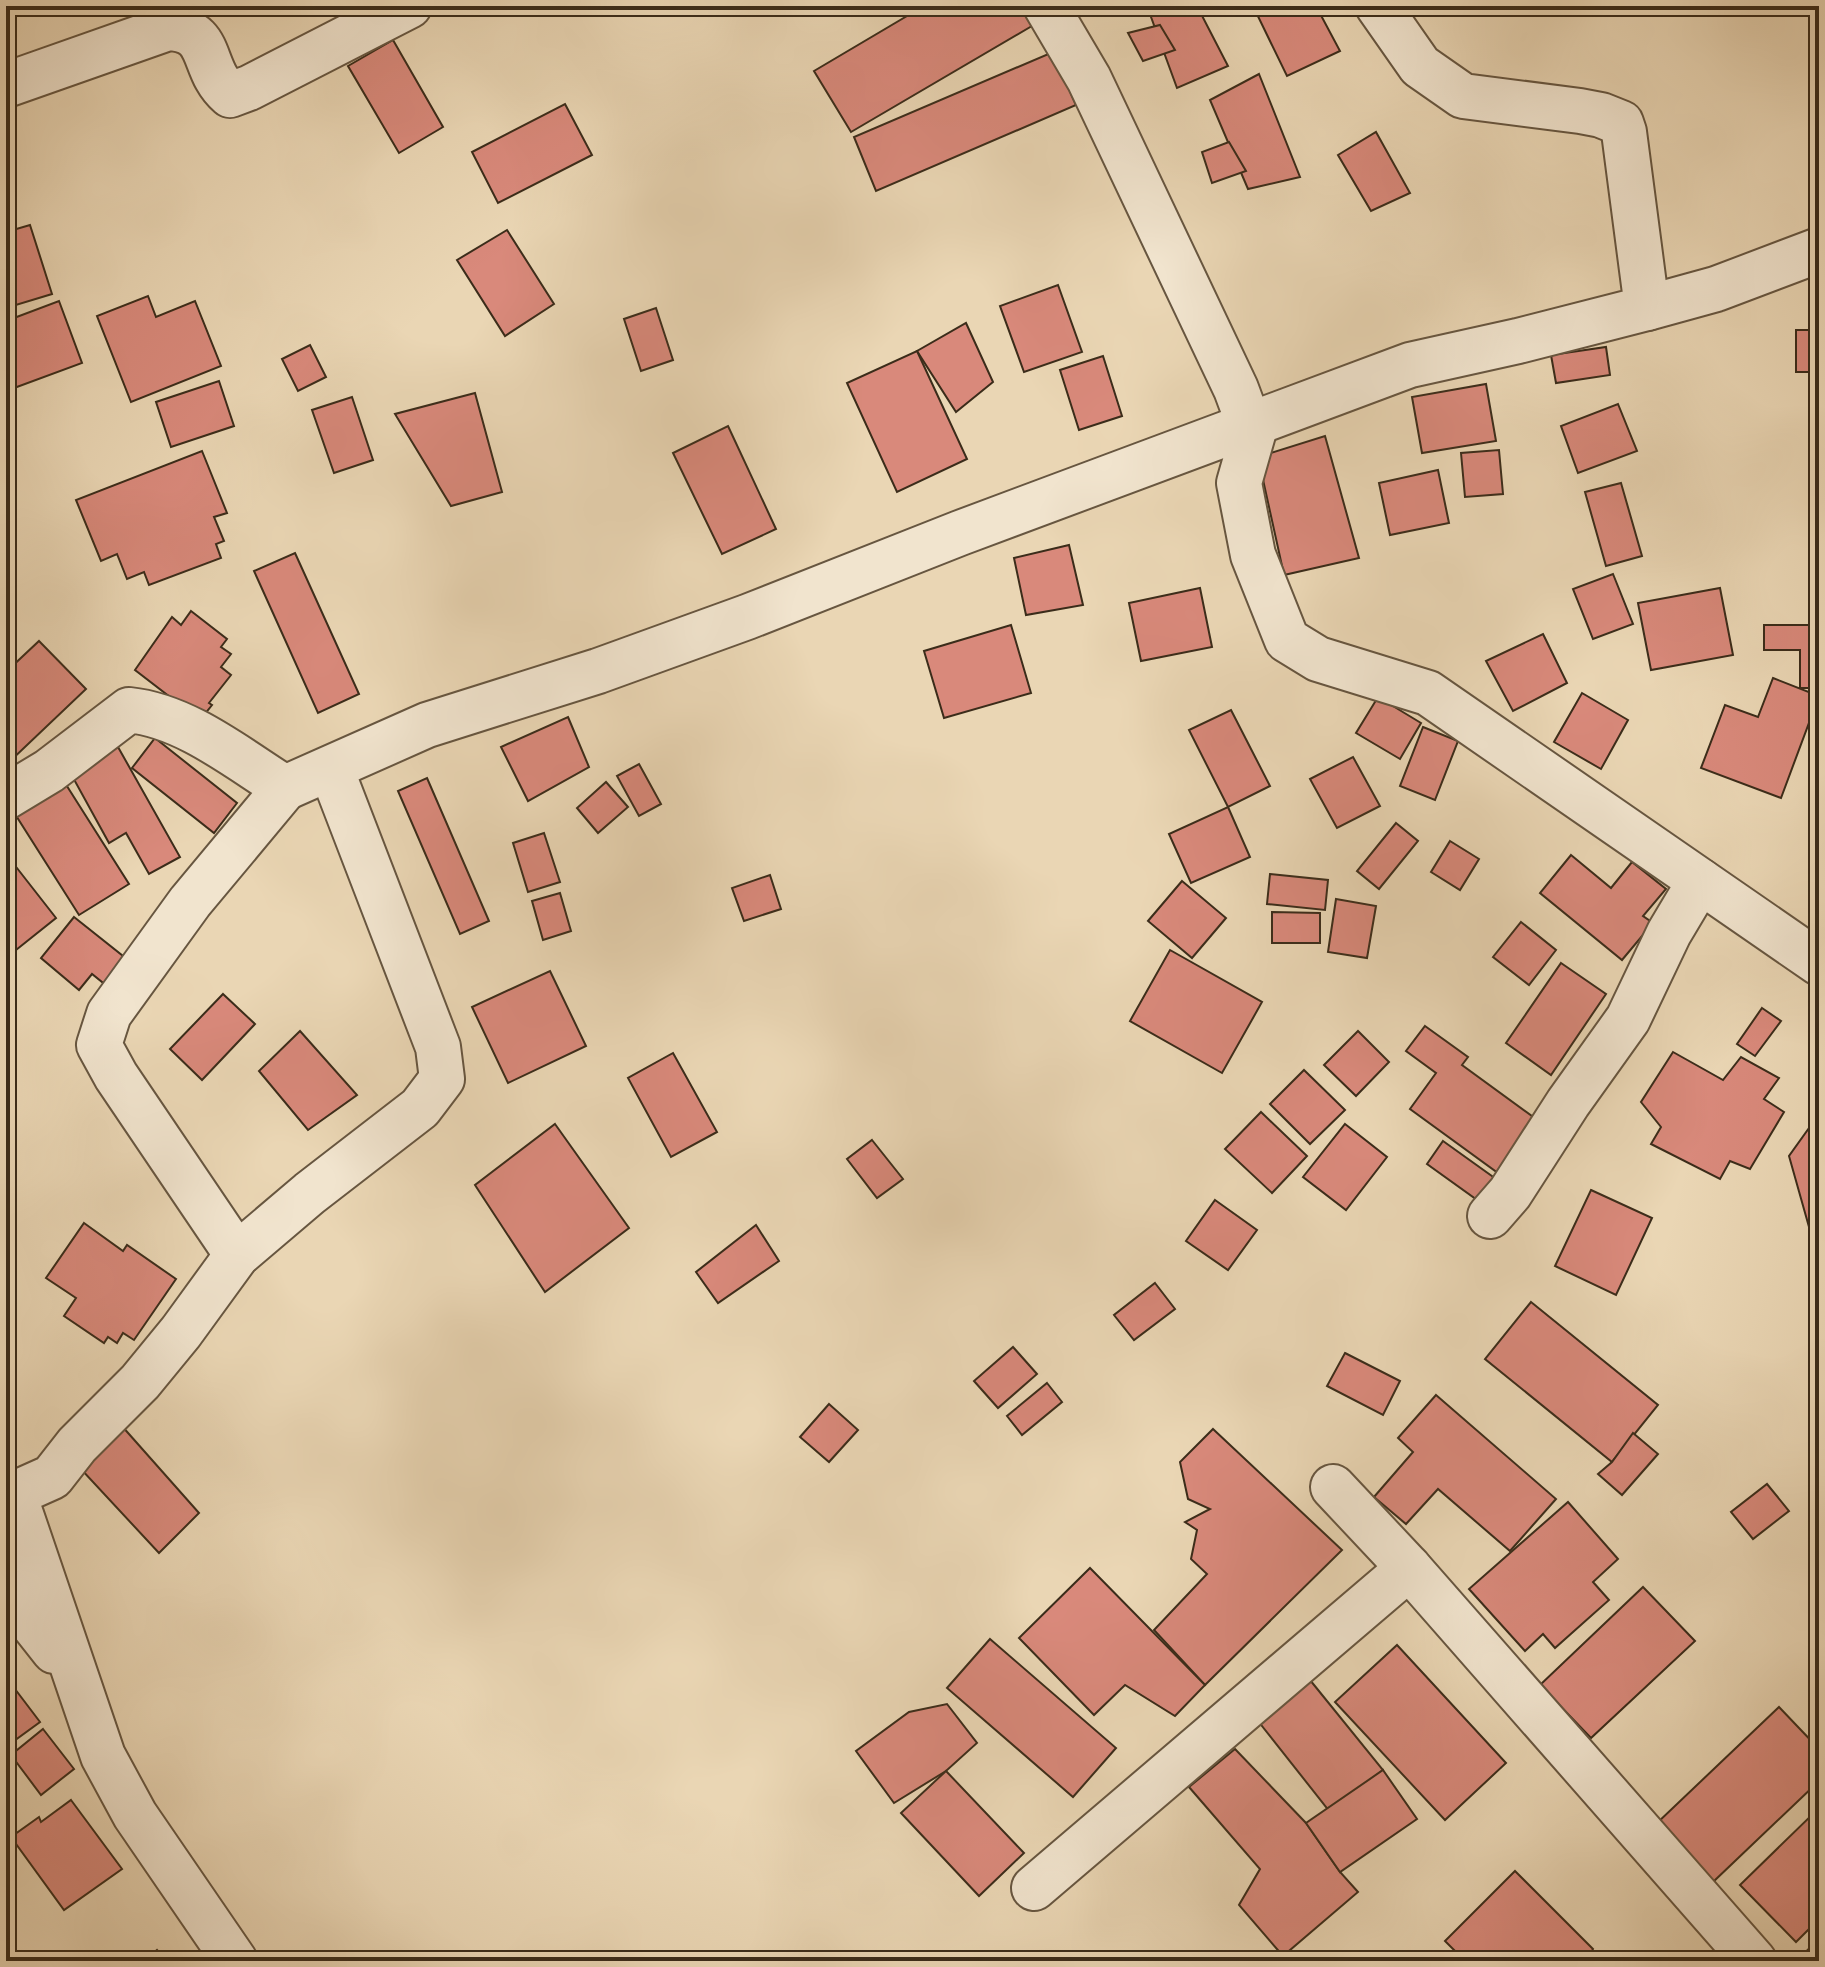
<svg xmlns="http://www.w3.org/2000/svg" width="1825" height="1967" viewBox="0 0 1825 1967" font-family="'IM FELL Double Pica',serif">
  <rect width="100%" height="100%" fill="#ead6b4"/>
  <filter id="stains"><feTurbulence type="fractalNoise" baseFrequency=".0025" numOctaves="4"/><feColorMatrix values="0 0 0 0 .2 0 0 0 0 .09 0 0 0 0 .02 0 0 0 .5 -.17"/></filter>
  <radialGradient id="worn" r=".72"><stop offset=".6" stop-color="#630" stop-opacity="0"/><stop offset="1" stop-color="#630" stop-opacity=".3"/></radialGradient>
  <!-- building -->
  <g fill="#d9897b" stroke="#3b2c1a" stroke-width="2">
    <path d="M924 6H1026L1037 23 851 132 814 71Z"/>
    <path d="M1147 6H1197L1228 66 1177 88Z"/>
    <path d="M1253 6H1316L1340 51 1287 76Z"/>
    <path d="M1160 25 1175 50 1143 61 1128 33Z"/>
    <path d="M393 40 443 127 399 153 348 66Z"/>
    <path d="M1053 52 1076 105 876 191 854 137Z"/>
    <path d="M1259 74 1300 177 1248 189 1210 100Z"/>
    <path d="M565 104 592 155 498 203 472 152Z"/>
    <path d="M1376 132 1410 193 1371 211 1338 155Z"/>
    <path d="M1229 142 1246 171 1212 183 1202 152Z"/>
    <path d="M30 225 52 294 6 308V232Z"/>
    <path d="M507 230 554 304 505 336 457 260Z"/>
    <path d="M1058 285 1082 352 1024 372 1000 306Z"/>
    <path d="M148 296 156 317 195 301 221 366 131 402 97 316Z"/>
    <path d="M59 301 82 363 6 391V321Z"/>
    <path d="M656 308 673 360 641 371 624 319Z"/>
    <path d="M966 323 993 382 956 412 917 351Z"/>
    <rect x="1796" y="330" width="23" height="42"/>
    <path d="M310 345 326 377 298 391 282 359Z"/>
    <path d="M1606 347 1610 375 1556 383 1551 355Z"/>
    <path d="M917 351 967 459 897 492 847 383Z"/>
    <path d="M1103 356 1122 416 1079 430 1060 370Z"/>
    <path d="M219 381 234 426 171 447 156 402Z"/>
    <path d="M1486 384 1496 441 1422 453 1412 397Z"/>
    <path d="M475 393 502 492 451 506 395 414Z"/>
    <path d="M352 397 373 460 334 473 312 410Z"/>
    <path d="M1618 404 1637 451 1578 473 1561 426Z"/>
    <path d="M728 426 776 529 722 554 673 453Z"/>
    <path d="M1325 436 1359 558 1284 575 1258 457Z"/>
    <path d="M1499 450 1503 494 1465 497 1461 453Z"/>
    <path d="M202 451 227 513 214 517 224 541 216 544 221 558 149 585 144 572 127 579 117 554 101 561 76 500Z"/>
    <path d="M1438 470 1449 523 1390 535 1379 483Z"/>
    <path d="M1621 483 1642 556 1606 566 1585 492Z"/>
    <path d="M1069 545 1083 605 1026 615 1014 558Z"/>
    <path d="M295 553 359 694 318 713 254 571Z"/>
    <path d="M1613 574 1633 624 1593 639 1573 589Z"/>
    <path d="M1200 588 1212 647 1141 661 1129 603Z"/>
    <path d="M1720 588 1733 655 1651 670 1638 603Z"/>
    <path d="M191 611 227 639 221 647 231 654 221 667 231 675 209 703 212 705 200 720 135 670 172 617 181 625Z"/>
    <path d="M1011 625 1031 693 944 718 924 651Z"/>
    <path d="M1764 625H1819V688H1800V650H1764Z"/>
    <path d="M1543 634 1567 683 1513 711 1486 661Z"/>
    <path d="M39 641 86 689 6 765V672Z"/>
    <path d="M1773 678 1819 696 1781 798 1701 768 1725 705 1758 717Z"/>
    <path d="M1582 693 1628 720 1601 769 1554 742Z"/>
    <path d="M1378 697 1421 723 1400 759 1356 733Z"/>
    <path d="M1231 710 1270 786 1228 807 1189 730Z"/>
    <path d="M568 717 589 767 528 801 501 747Z"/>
    <path d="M1423 727 1458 741 1435 800 1400 786Z"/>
    <path d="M155 738 237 803 214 833 132 768Z"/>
    <path d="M118 747 180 857 149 874 126 833 109 843 71 774Z"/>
    <path d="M1353 757 1380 806 1337 828 1310 779Z"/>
    <path d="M639 764 661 804 639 816 617 776Z"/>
    <path d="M427 778 489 921 460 934 398 791Z"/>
    <path d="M606 782 628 807 598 833 577 808Z"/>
    <path d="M65 783 129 884 79 915 15 814Z"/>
    <path d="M1228 807 1250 857 1191 883 1169 834Z"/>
    <path d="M1396 823 1418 841 1379 889 1357 871Z"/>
    <path d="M544 833 560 882 528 892 513 843Z"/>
    <path d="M1450 841 1479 859 1460 890 1431 872Z"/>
    <path d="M6 854 56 918 6 958Z"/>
    <path d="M1571 855 1611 888 1632 862 1666 889 1643 916 1653 923 1622 960 1540 893Z"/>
    <path d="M1270 874 1328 880 1325 910 1267 904Z"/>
    <path d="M770 875 781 909 744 921 732 888Z"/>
    <path d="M1182 881 1226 918 1192 958 1148 921Z"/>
    <path d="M560 893 571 931 543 940 532 901Z"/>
    <path d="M1336 899 1376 906 1367 958 1328 952Z"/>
    <path d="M1272 912 1320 913V943H1272Z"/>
    <path d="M74 917 128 960 107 986 92 974 79 990 41 958Z"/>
    <path d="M1521 922 1556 950 1529 985 1493 957Z"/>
    <path d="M1170 950 1262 1002 1222 1073 1130 1021Z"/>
    <path d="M1561 963 1606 994 1551 1075 1506 1043Z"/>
    <path d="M550 971 586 1046 508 1083 472 1007Z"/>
    <path d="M223 994 255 1024 202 1080 170 1049Z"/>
    <path d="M1762 1008 1781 1021 1755 1056 1737 1044Z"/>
    <path d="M1425 1026 1468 1057 1462 1065 1536 1119 1498 1173 1410 1109 1436 1073 1406 1051Z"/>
    <path d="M300 1031 357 1095 308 1130 259 1071Z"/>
    <path d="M1358 1031 1389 1062 1356 1096 1324 1065Z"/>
    <path d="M1673 1052 1723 1080 1741 1057 1779 1078 1764 1099 1784 1112 1750 1169 1730 1161 1720 1179 1651 1144 1661 1127 1641 1102Z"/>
    <path d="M673 1053 717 1132 671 1157 628 1078Z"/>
    <path d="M1304 1070 1345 1110 1310 1144 1270 1104Z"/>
    <path d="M1261 1112 1307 1156 1272 1193 1225 1149Z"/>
    <path d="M1819 1114V1234L1809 1227 1789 1156Z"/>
    <path d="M555 1124 629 1228 545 1292 475 1185Z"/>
    <path d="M1345 1124 1387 1157 1346 1210 1303 1177Z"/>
    <path d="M872 1140 903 1179 877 1198 847 1159Z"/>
    <path d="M1443 1141 1496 1179 1480 1202 1427 1164Z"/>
    <path d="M1591 1190 1652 1218 1616 1295 1555 1266Z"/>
    <path d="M1215 1200 1257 1230 1228 1270 1186 1241Z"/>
    <path d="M84 1223 123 1251 127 1245 176 1279 134 1340 123 1333 117 1343 108 1337 104 1343 64 1316 76 1298 46 1278Z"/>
    <path d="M756 1225 779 1261 718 1303 696 1272Z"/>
    <path d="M1155 1283 1175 1309 1134 1340 1114 1315Z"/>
    <path d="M1531 1302 1658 1405 1612 1462 1485 1359Z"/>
    <path d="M1013 1347 1037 1374 998 1408 974 1381Z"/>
    <path d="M1345 1353 1400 1381 1383 1415 1327 1386Z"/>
    <path d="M1047 1383 1062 1402 1022 1435 1007 1416Z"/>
    <path d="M1436 1395 1556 1499 1510 1551 1438 1489 1406 1524 1374 1497 1413 1452 1398 1438Z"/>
    <path d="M829 1404 858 1430 829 1462 800 1437Z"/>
    <path d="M121 1425 199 1513 159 1553 80 1468Z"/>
    <path d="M1213 1429 1342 1550 1205 1685 1154 1630 1207 1574 1191 1559 1197 1530 1185 1522 1210 1509 1188 1499 1180 1462Z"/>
    <path d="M1633 1433 1658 1454 1622 1495 1598 1474 1612 1462Z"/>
    <path d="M1767 1484 1789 1511 1753 1539 1731 1512Z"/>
    <path d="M1568 1502 1618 1559 1593 1582 1609 1600 1555 1648 1543 1634 1525 1651 1469 1589Z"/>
    <path d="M1090 1568 1205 1685 1175 1716 1125 1685 1094 1715 1019 1638Z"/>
    <path d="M1643 1587 1695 1641 1591 1738 1540 1685Z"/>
    <path d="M990 1639 1116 1748 1073 1797 947 1688Z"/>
    <path d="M1397 1645 1506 1763 1445 1820 1335 1702Z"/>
    <path d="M1310 1680 1383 1770 1330 1812 1258 1721Z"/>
    <path d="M15 1689 40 1722 7 1746 6 1696Z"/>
    <path d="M947 1704 977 1743 946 1771 894 1803 856 1751 909 1712Z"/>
    <path d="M1779 1707 1819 1749V1781L1713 1882 1656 1824Z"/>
    <path d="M43 1729 74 1769 41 1795 11 1755Z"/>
    <path d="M1235 1749 1306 1823 1340 1872 1358 1892 1283 1956 1239 1905 1260 1869 1189 1787Z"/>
    <path d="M1383 1770 1417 1819 1340 1872 1306 1823Z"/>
    <path d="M946 1771 1024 1853 979 1896 901 1813Z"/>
    <path d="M71 1800 122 1869 64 1910 11 1837 39 1817 41 1822Z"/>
    <path d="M1819 1808V1919L1796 1942 1740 1885Z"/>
    <path d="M1515 1871 1593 1949 1587 1961H1465L1445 1941Z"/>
    <path d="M1819 1939V1961H1796Z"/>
    <path d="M157 1950 167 1961H145Z"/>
  </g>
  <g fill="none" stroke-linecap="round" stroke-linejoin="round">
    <defs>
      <g id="minor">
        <path d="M1046 6 1089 79 1236 389 1249 424"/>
        <path d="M6 85 168 28C216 30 199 68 230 95L249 88 409 6"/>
        <path d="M1647 308 1716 289 1819 250"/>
        <path d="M1257 420 1239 483 1253 555 1287 640 1318 659 1428 693 1819 963"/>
        <path d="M6 797 49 771 129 710C186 716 237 758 285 788L427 725 598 671 747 617 960 533 1410 365 1518 341 1647 308 1624 132 1621 123 1601 115 1580 111 1463 96 1420 66 1378 6"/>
        <path d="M1490 1216 1510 1193 1568 1103 1628 1019 1669 933 1700 881"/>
        <path d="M237 1255 116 1076 99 1045 109 1014 190 902 285 788"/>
        <path d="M1333 1487 1409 1568 1754 1961"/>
        <path d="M6 1590 54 1651"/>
        <path d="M1034 1888 1409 1568"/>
        <path d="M235 1961 135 1815 103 1756 14 1494 52 1477 77 1445 140 1382 181 1332 237 1255 310 1193 420 1108 442 1079 438 1047 331 769"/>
      </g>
    </defs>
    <!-- minor casing -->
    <use href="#minor" stroke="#675640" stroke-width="48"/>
    <!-- minor -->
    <use href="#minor" stroke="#f1e4ce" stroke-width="44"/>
  </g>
  <!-- margin -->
  <rect width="1825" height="1967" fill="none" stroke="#ead6b4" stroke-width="32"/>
  <rect x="8" y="8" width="1809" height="1951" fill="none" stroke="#3b2c1a" stroke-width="4"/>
  <rect x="16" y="16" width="1793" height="1935" fill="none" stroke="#3b2c1a" stroke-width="2"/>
  <rect width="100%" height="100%" filter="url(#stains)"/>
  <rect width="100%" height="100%" fill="url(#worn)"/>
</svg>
